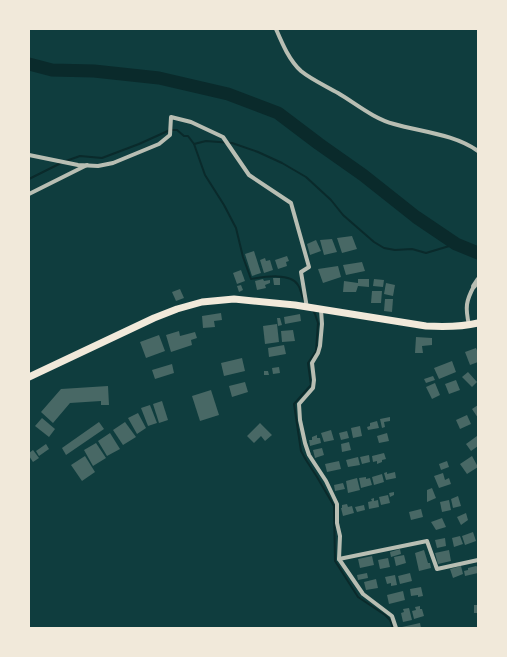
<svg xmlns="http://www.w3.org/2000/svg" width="507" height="657" viewBox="0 0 507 657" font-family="Inter,sans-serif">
  <rect width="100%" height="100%" fill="#0f3d3e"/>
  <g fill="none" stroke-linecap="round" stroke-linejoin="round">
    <!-- stream -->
    <g stroke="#0a2a2b" stroke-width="2">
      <path d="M194 144 206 141 232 143 258 152 282 163 306 177 331 200 343 215 374 242 384 248 395 250 412 249 426 253 456 244"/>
      <path d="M29 179 63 162 80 156 102 158 139 144 170 130H177L184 136H188L194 144 205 175 224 205 236 228 243 257 251 279C263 277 291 272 298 285 301 289 301 295 304 300"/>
      <path d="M312 309 315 314 318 323 316 351 308 363 311 385 294 404 301 451 306 460 317 477 334 506 335 561 358 597 385 615 390 620 393 628"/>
    </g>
    <!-- river -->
    <path stroke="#0a2a2b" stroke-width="13" d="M29 64 52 70 94 71 159 78 228 94 278 113 319 144 363 175 416 217 456 244 478 253"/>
  </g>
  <!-- building -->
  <g fill="#486865">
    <path d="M352 236 357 249 342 253 337 238Z"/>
    <path d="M332 239 337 252 324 255 320 240Z"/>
    <path d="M316 240 321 251 310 255 307 244Z"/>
    <path d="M254 251 261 273 252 276 245 254Z"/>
    <path d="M287 256 289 261 286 262 287 266 278 269 275 260Z"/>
    <path d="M265 258 266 261 270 260 273 270 264 273 260 260Z"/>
    <path d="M362 262 365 271 346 275 343 265Z"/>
    <path d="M338 266 341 277 323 283 318 269Z"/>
    <path d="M241 270 245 281 237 284 233 273Z"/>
    <path d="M273 278H280V285H274Z"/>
    <path d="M263 279 264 281 270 280V283L265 285 266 288 257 290 255 281Z"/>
    <path d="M358 279H369V287L358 286 356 292H343L344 281 358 283Z"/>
    <path d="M374 279 384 280 383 287 373 286Z"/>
    <path d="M386 283 395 285 393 296 384 294Z"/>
    <path d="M241 285 243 290 239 292 237 286Z"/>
    <path d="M180 289 184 298 176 301 172 292Z"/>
    <path d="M372 291H382L381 303H371Z"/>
    <path d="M385 299H393L392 312 384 311Z"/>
    <path d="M221 313 222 320 214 321 215 327 203 328 202 316Z"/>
    <path d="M300 314 301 321 285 324 284 317Z"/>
    <path d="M277 318H280L282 325 278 326Z"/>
    <path d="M277 324 279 342 265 344 263 326Z"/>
    <path d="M293 330 295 341 282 342 281 331Z"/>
    <path d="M179 331 180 336 195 332 197 338 191 340 192 345 171 352 166 335Z"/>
    <path d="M159 335 165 351 146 358 140 342Z"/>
    <path d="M416 337 432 338V345L422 346 423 353H415Z"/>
    <path d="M284 345 286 354 269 357 268 348Z"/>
    <path d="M476 348 478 353V362L470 365 465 352Z"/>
    <path d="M242 358 245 371 224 376 221 363Z"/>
    <path d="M452 361 456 372 439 379 434 368Z"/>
    <path d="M172 364 174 373 155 379 152 370Z"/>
    <path d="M279 367 280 373 273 374 272 368Z"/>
    <path d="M264 371H268L269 375H264Z"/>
    <path d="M468 372 477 382 472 387 462 377Z"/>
    <path d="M433 376 435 380 426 383 424 379Z"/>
    <path d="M456 380 460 390 449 394 445 384Z"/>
    <path d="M245 382 248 392 232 397 229 386Z"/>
    <path d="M435 383 440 395 432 399 426 387Z"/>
    <path d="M108 386 109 405H101V401L70 403 53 423 41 412 61 389Z"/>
    <path d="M211 390 219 415 200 421 192 396Z"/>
    <path d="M162 401 168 420 159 423 153 404Z"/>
    <path d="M150 405 157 423 148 426 141 408Z"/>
    <path d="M478 405V418L472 409Z"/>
    <path d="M138 413 146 428 137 434 128 418Z"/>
    <path d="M467 415 471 424 460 429 456 420Z"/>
    <path d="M390 417V421L384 422 385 427 382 428 380 419Z"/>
    <path d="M42 418 55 429 49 437 35 426Z"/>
    <path d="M377 421 379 428 368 430 367 427 370 426V423Z"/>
    <path d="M99 422 104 429 66 455 62 448Z"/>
    <path d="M125 422 136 437 123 445 113 430Z"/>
    <path d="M260 423 272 435 265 441 261 436 254 443 247 436Z"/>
    <path d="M360 426 362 436 353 438 351 428Z"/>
    <path d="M331 430 334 440 324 442 321 433Z"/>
    <path d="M347 431 349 438 341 440 339 433Z"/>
    <path d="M110 433 120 449 107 456 98 441Z"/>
    <path d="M387 433 389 441 379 443 377 436Z"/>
    <path d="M317 435V438H320L321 443 310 446 309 440H312V437Z"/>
    <path d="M477 436 478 446 471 451 466 444Z"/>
    <path d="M349 442 351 450 342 452 341 444Z"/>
    <path d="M96 443 106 458 93 466 84 450Z"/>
    <path d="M46 444 49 449 39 456 36 451Z"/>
    <path d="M322 448 324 455 315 458 313 450Z"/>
    <path d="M33 450 39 458 33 462 29 456V453Z"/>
    <path d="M384 453 386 459 382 460V462L377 464V461L373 462 372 456Z"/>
    <path d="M369 455 370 462 362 464 360 457Z"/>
    <path d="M85 456 95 472 82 481 71 465Z"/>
    <path d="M472 456 478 467 467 474 460 464Z"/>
    <path d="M358 457 360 465 348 467 346 460Z"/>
    <path d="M339 461 341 469 327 472 325 464Z"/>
    <path d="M447 461 449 467 441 470 439 464Z"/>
    <path d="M387 472V474L395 472 396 478 386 480 384 473Z"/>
    <path d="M443 473 445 480 449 478 451 484 439 488 434 476Z"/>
    <path d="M382 474 384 482 374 485 372 477Z"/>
    <path d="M366 477V479L370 478 372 485 361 488 359 478Z"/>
    <path d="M357 478 360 490 348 493 346 481Z"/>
    <path d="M343 483 345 489 335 491 334 485Z"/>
    <path d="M432 488 436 498 427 502V490Z"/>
    <path d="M394 492V495L390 497 389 493Z"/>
    <path d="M388 495 390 503 381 505 379 497Z"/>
    <path d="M458 496 461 506 453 508 451 499Z"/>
    <path d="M374 498V501L378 500 379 507 369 509 368 502 372 501 371 499Z"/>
    <path d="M449 500 451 510 442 512 440 502Z"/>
    <path d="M347 504 348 507 352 506 354 513 343 516 341 508H342V505Z"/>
    <path d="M364 505 365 510 357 512 355 507Z"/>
    <path d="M421 509 423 517 411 520 409 512Z"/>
    <path d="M466 513 468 520 461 525 457 517Z"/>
    <path d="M442 518 446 527 436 530 431 522Z"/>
    <path d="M473 532 476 541 465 545 462 536Z"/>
    <path d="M460 536 463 544 454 547 452 538Z"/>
    <path d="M445 538 446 546 437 548 435 540Z"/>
    <path d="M400 549 401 554 391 557 390 552Z"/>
    <path d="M424 550 428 563H430L431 568 419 571 415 553Z"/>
    <path d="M449 550 451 561 438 564 435 553Z"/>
    <path d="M404 555 406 563 396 566 394 557Z"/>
    <path d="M372 556 374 565 360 568 358 559Z"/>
    <path d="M388 558 390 567 380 569 378 560Z"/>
    <path d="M461 566 463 574 453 578 450 569Z"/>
    <path d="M476 566 478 567V573L465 576 464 571 468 570V568Z"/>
    <path d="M367 573 368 578 358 580 357 575Z"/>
    <path d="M410 573 412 581 400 584 398 576Z"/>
    <path d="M395 575 397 585 391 586V583L387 584 385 577Z"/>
    <path d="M376 579 378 588 366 590 364 582Z"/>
    <path d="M421 587 423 596 418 597V595L411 596 410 589Z"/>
    <path d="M403 591 405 600 389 604 387 595Z"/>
    <rect x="474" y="605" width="4" height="8"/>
    <path d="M420 606V609H422L424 616 414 619 412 611 416 610 415 607Z"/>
    <path d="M409 608 412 620 403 622 401 613 404 612 403 609Z"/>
    <path d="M420 623 421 628H402V627Z"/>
  </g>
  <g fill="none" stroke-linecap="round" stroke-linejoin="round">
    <!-- minor -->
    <g stroke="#b8beb3" stroke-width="4">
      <path d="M276 29C282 43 289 60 301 71 312 80 326 86 338 93 355 103 374 119 394 124 422 132 454 134 478 151"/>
      <path d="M29 155 78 165 98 166 113 163 159 144 170 135 171 117 191 122 223 137 249 175 291 203 309 267 301 272 307 308"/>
      <path d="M29 194 87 165"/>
      <path d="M321 310 322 324 320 346 318 353 312 363 314 380 313 388 299 404 300 420 305 443 309 455 326 481 337 504V523L340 536 339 559 363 594 392 616 396 628"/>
      <path d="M469 325C465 307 466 301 474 286"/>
      <path d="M339 559 427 541 437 569 478 560"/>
    </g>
    <!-- tertiary -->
    <path stroke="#b8beb3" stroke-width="5.5" d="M474 286 478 280"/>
    <!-- primary -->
    <path stroke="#f1e9da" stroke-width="7" d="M29 377 154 318 177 309 202 302 234 299 295 305 426 326C444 327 461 327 478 323"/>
  </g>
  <!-- border -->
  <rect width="507" height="657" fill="none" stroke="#f1e9da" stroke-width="60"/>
</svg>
